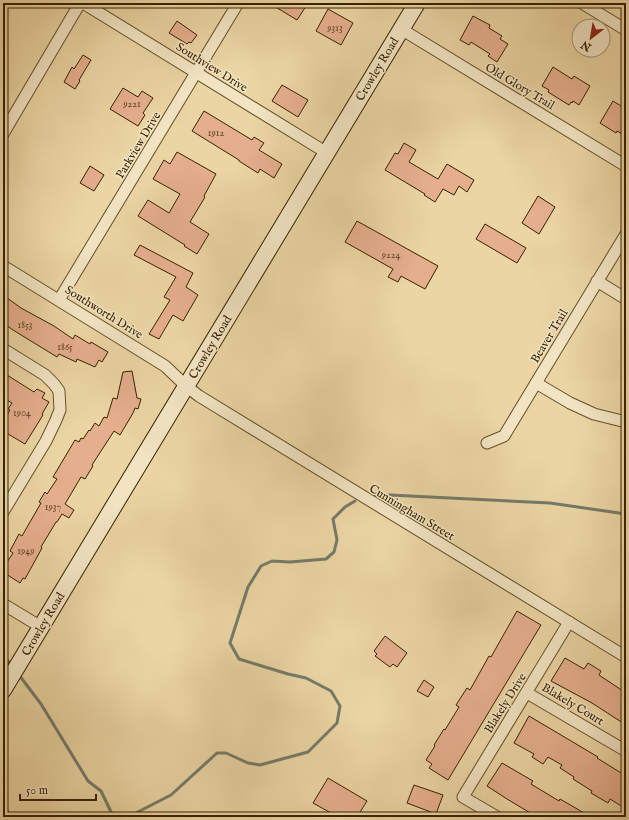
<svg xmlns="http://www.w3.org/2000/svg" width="629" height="820" viewBox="0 0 629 820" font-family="'IM FELL English',serif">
  <rect width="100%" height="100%" fill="#ebd5a3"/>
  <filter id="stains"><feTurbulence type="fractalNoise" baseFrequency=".005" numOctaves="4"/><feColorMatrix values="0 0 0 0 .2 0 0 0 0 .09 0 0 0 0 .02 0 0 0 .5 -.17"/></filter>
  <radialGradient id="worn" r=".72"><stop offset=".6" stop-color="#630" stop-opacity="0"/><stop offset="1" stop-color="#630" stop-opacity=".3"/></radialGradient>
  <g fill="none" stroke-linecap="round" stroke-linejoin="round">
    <!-- stream -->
    <g stroke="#747b6a" stroke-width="3">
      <path d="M371 497 390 495 550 503 626 514"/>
      <path d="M3 655 12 666"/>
      <path d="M19 675 41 704 88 781 101 791 113 816 121 817"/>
      <path d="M128 817 171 795 217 753H226L248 763 260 765 308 752 337 723 340 706 331 691 306 678 288 674 239 659 230 643 248 587 261 566 272 561 290 562 326 559 334 552 337 540 333 519 345 507 355 501"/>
    </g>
  </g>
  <!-- building -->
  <g fill="#e5ae8d" stroke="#372200">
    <path d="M269 3H308L297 20Z"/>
    <path d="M328 9 353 23 341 45 316 31Z"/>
    <path d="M473 16 490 25 489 28 502 36 500 39 508 44 497 62 488 56 490 54 471 42 469 45 460 40Z"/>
    <path d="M177 21 197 35 191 43 189 42 187 44 169 33Z"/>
    <path d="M83 55 91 60 79 80 80 81 75 89 64 82 72 67 74 69Z"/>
    <path d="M553 67 572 79 574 76 590 86 579 105 573 101 572 103 571 102 569 105 548 92 549 90 542 86Z"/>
    <path d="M282 85 308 100 298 117 272 101Z"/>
    <path d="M123 88 138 97 142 91 153 98 143 113 145 115 138 126 110 109Z"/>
    <path d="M613 101 626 109V136L617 131 616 133 600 123Z"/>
    <path d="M204 111 252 140 254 137 264 143 259 150 282 164 274 178 260 169 258 173 239 161V160L192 131Z"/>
    <path d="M404 143 416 150 409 162 438 179 447 164 474 180 467 192 459 186 454 195 443 189 435 202 424 195 425 194 385 170 395 153 398 154Z"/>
    <path d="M177 152 216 174 204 196 205 197 190 222 209 234 197 254 184 246 185 245 138 216 148 200 169 213 180 194 153 179 164 160 170 164Z"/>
    <path d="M90 166 104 175 94 191 80 183Z"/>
    <path d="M538 196 555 207 539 234 522 223Z"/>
    <path d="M357 221 438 266 425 289 401 276 398 282 388 277 393 269 345 242Z"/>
    <path d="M485 224 526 248 517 263 476 239Z"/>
    <path d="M140 245 193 273 186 287 198 295 183 321 173 315 159 339 149 334 170 300 164 297 176 277 134 255Z"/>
    <path d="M3 295 21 308 54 326 73 339 75 335 90 344 91 342 108 352 102 362 99 360 95 367 77 359 76 362 59 354 57 357 13 330 3 323Z"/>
    <path d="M132 371 137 398 141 399 138 409 135 408 133 413 120 435 114 431 92 465 93 466 85 479 81 477 65 504 74 510 69 518 62 514 57 522H56L41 547 42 548 25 579 23 578 20 583 3 572V568L13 553 10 551 19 534 22 536 30 522 41 503 39 502 45 492 47 494 57 479 53 477 75 440 79 442 81 438 83 439 89 430 90 431 95 423 99 426 104 417 107 418 113 398 117 399 123 372Z"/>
    <path d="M7 375 34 392 37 389 45 393 42 398 49 402 42 414 43 415 25 444 3 431V421L10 410 8 409 12 403 3 398V381Z"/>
    <path d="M517 611 541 625 448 780 429 768 432 764 426 760 435 746 434 745 444 729 445 730 459 707 456 705 467 688 470 690 489 656 491 657Z"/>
    <path d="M385 636 407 653 397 667 393 664 390 667 375 656 377 654 374 651Z"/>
    <path d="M565 658 584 669 588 663 601 671 599 675 626 693V725L592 703 551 681Z"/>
    <path d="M424 680 434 687 428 697 417 691Z"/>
    <path d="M529 716 598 757 597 758 626 776V809L610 799 608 803 591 793 592 791 573 779 574 777 560 768 562 765 548 757 543 764 532 757 534 754 514 743Z"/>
    <path d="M502 763 533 781 531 784 559 801 560 799 591 817H537L507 799 487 786Z"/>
    <path d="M328 778 367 801 357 817H338L313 803Z"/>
    <path d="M414 785 443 795 436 814 407 803Z"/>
  </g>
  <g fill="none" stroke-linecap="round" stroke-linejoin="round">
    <defs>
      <g id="minor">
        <path d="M83 3 327 153"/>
        <path d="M582 3 626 30"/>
        <path d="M401 29 626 166"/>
        <path d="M3 134 80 3"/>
        <path d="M3 266 165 366 186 386 199 396 626 657"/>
        <path d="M597 281 626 299"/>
        <path d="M59 300 238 3"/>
        <path d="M3 349 45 375 54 384 59 391 60 410 56 420 46 441 3 512"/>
        <path d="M536 383 570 403 594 414 626 422"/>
        <path d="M487 443 504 436 626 234"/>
        <path d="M3 604 41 627"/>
        <path d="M527 693 626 751"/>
        <path d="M3 815 6 817"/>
        <path d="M497 817 463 797 569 622"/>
      </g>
      <path id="secondary" d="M3 690 417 3"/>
    </defs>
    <!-- minor casing -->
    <use href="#minor" stroke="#644f29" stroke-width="13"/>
    <!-- secondary casing -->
    <use href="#secondary" stroke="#372200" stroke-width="18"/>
    <!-- minor -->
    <use href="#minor" stroke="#f2e4c3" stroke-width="11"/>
    <!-- secondary -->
    <use href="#secondary" stroke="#f2e4c3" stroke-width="16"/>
  </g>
  <g text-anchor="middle" stroke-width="3" stroke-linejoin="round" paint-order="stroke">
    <!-- number labels -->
    <g font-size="10" fill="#624523">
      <text x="335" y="31">9313</text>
      <text x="132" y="107">9221</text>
      <text x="216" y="136">1912</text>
      <text x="391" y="258">9224</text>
      <text x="25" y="328">1853</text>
      <text x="65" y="350">1865</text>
      <text x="22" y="416">1904</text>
      <text x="53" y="510">1937</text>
      <text x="26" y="554">1949</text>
    </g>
    <!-- street labels -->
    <g font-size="12" fill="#372200" stroke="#f2e4c3">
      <text transform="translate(212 67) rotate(32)" y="4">Southview Drive</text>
      <text transform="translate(377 69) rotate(-59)" y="4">Crowley Road</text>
      <text transform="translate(520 86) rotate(31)" y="4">Old Glory Trail</text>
      <text transform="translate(138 145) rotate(-59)" y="4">Parkview Drive</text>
      <text transform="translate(104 312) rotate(32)" y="4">Southworth Drive</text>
      <text transform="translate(549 336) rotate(-59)" y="4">Beaver Trail</text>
      <text transform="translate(210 347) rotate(-59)" y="4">Crowley Road</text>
      <text transform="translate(412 512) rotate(31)" y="4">Cunningham Street</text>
      <text transform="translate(43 624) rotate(-59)" y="4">Crowley Road</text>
      <text transform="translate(505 703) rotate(-58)" y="4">Blakely Drive</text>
      <text transform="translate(573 704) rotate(31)" y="4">Blakely Court</text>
    </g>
  </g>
  <!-- margin -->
  <rect width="629" height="820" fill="none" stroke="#ebd5a3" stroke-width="16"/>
  <rect x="4" y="4" width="621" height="812" fill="none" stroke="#372200" stroke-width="2"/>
  <rect x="8" y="8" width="613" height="804" fill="none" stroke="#372200"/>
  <!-- north arrow -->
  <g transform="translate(591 38) rotate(211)"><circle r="19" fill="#f2e4c3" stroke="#a79675"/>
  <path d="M0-3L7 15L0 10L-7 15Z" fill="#8f2418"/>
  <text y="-6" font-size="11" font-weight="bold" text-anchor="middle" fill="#372200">N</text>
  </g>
  <!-- scale -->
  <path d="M20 794v6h76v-6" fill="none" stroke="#372200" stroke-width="2"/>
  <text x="26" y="794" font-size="12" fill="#372200" stroke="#f2e4c3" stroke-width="3" paint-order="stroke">50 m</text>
  <rect width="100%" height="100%" filter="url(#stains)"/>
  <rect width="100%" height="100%" fill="url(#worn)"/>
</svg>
